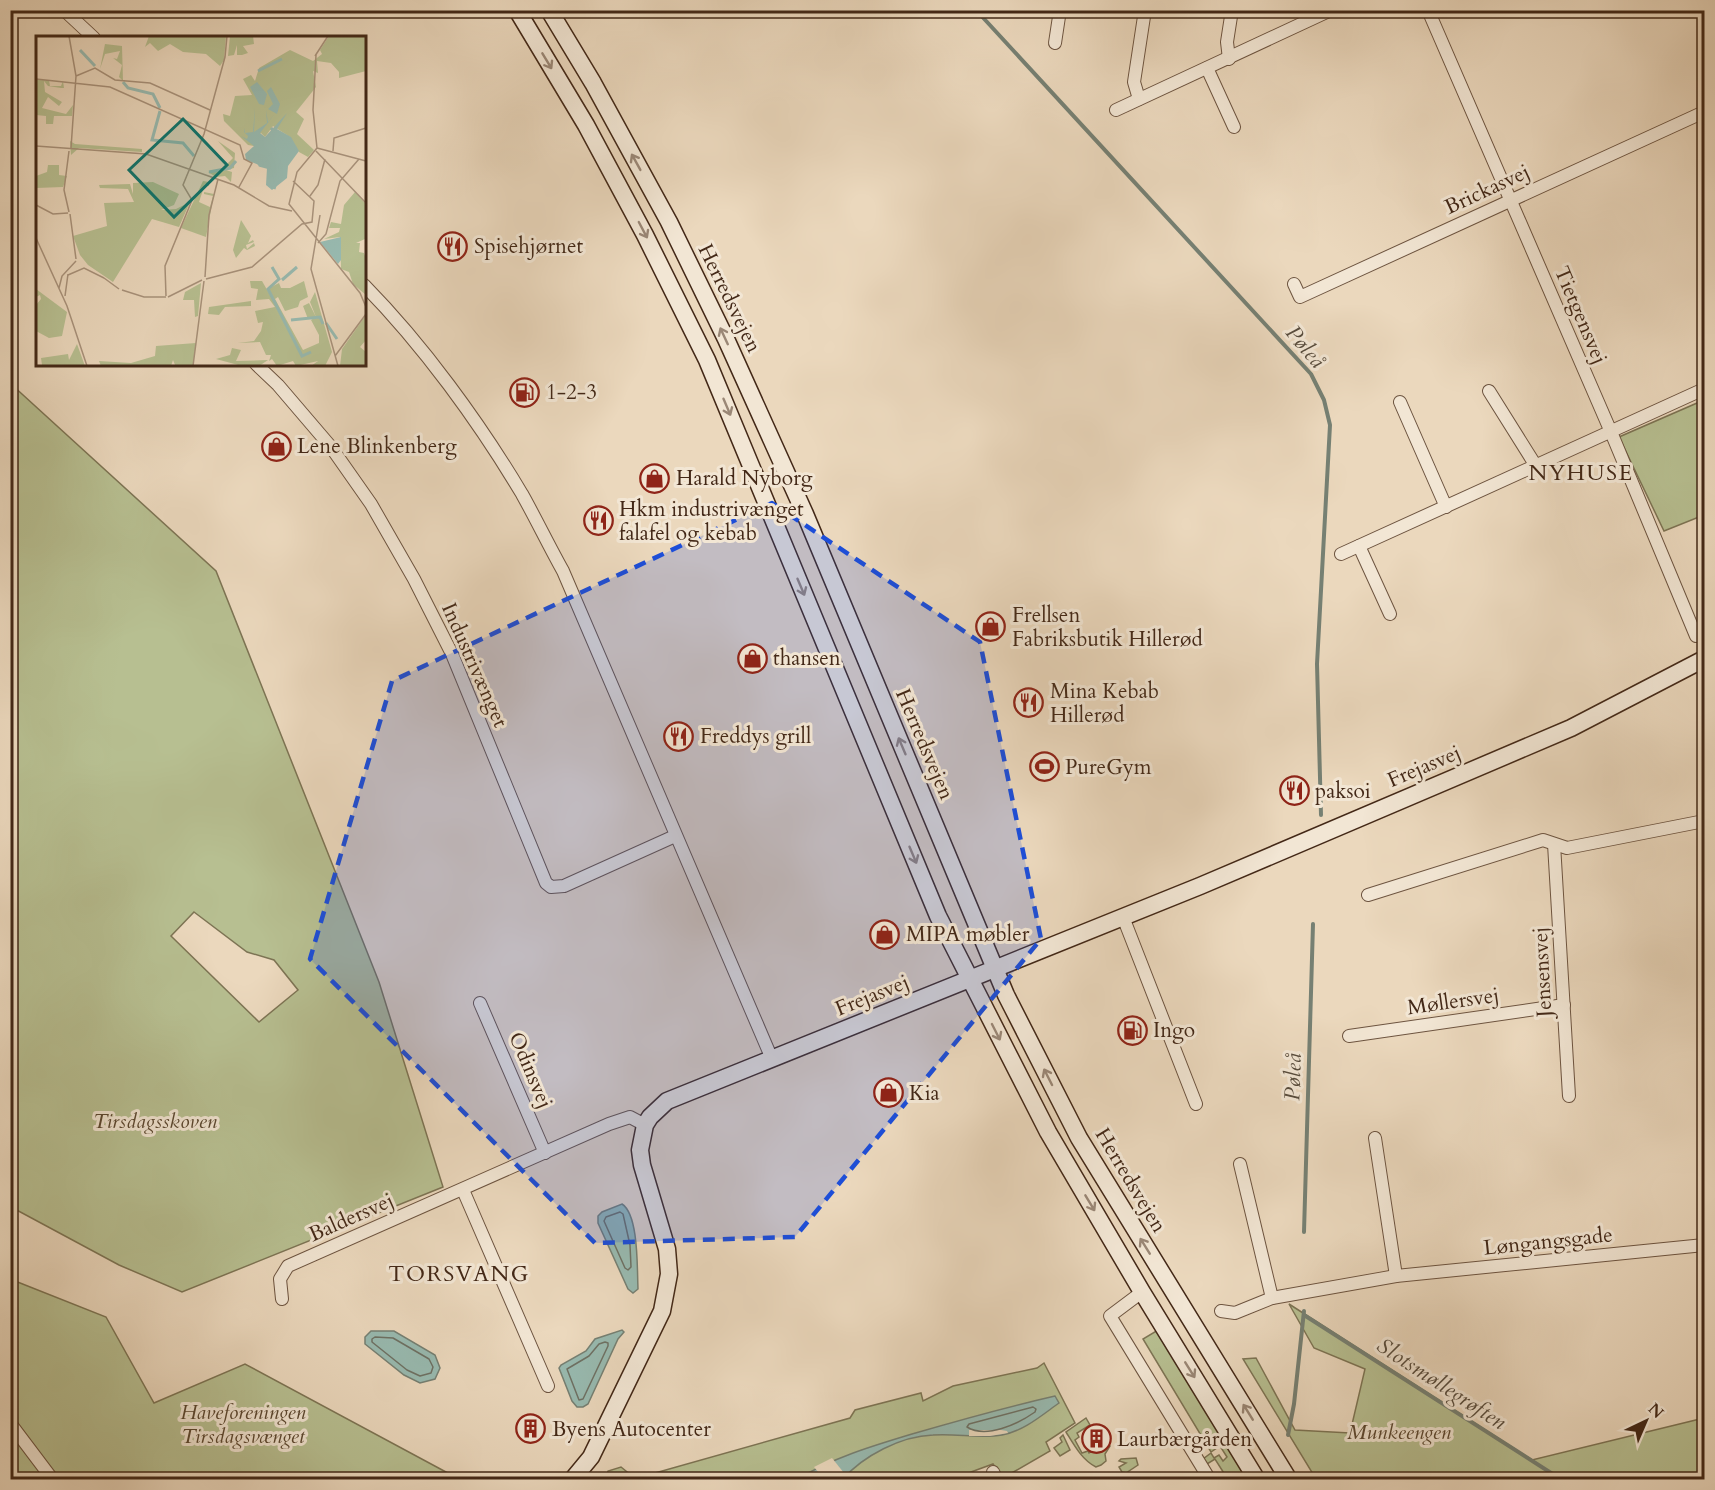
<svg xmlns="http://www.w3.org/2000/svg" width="1715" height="1490" viewBox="0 0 1715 1490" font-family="Cardo,serif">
  <rect width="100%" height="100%" fill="#ebd8bd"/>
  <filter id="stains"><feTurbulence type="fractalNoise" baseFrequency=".00333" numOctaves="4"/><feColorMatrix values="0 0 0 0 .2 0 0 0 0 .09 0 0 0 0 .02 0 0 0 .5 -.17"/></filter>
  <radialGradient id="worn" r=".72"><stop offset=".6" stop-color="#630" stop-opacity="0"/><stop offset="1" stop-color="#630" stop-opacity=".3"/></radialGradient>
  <!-- green -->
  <g fill="#b7bf91" stroke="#7d7454" stroke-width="1.5" fill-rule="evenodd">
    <path d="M11 384 216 571 379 982 443 1187 182 1292 119 1265 11 1207ZM194 912 247 952 274 960 298 990 259 1022 171 936Z"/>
    <path d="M1704 400V515L1664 531 1619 437Z"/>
    <path d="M10 1279 106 1317 154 1403 245 1364 459 1479H11Z"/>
    <path d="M1289 1304 1532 1460 1704 1418V1479H1316L1243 1359 1256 1358 1295 1430 1350 1433 1365 1369 1314 1348Z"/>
    <path d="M1158 1330 1250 1479H1226L1227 1478 1215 1459 1207 1464 1203 1459 1211 1453 1214 1458 1219 1455 1223 1461 1227 1457 1220 1446 1211 1452 1143 1339Z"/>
    <path d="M1044 1363 1075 1423 1046 1442 1050 1451 1003 1478 993 1464 971 1472 957 1480H605L608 1471 621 1467 631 1475H648L850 1418 855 1410 921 1393 923 1401 953 1386 1037 1368Z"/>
    <path d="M1086 1418 1090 1425 1077 1433 1079 1437 1075 1440 1082 1453 1088 1451 1089 1453 1107 1442 1110 1446 1105 1454 1106 1461 1101 1465 1096 1467C1082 1460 1074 1445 1066 1432Z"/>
    <path d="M1063 1435 1070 1450 1060 1456 1054 1448 1062 1442 1060 1438Z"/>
    <path d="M1136 1458 1138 1465 1126 1473 1122 1472 1119 1467 1126 1463 1119 1461 1121 1459Z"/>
  </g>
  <!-- water -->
  <g fill="#98bab0" stroke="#768073" stroke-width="1.5">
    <path d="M622 1204C639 1215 637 1269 638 1289L633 1293 628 1289 598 1223V1216L602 1212Z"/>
    <path d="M622 1330 624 1332 618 1339 588 1404 583 1407H577L572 1401 559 1368 561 1365 586 1351 595 1339Z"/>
    <path d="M371 1331H394L435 1355 440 1368 435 1379 420 1383 404 1375 365 1344V1337Z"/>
    <path d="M1055 1396 1059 1403C1042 1415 1024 1431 1002 1435 979 1439 956 1433 933 1435 901 1436 863 1456 843 1479L796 1480C832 1458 872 1446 912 1434 960 1420 1007 1407 1055 1396Z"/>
  </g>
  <!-- pier -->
  <g fill="#ebd8bd">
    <path d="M969 1430H1001L1007 1431 1008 1433 990 1436H969Z"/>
    <path d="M832 1458 848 1478 847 1480 824 1479 814 1467Z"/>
  </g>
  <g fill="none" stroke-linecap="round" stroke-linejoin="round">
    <!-- shore -->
    <g stroke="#6e7164" stroke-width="1.5">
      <path d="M620 1212 623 1214 630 1245 631 1267 628 1270 625 1268 604 1221 606 1217Z"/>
      <path d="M375 1337 393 1338 429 1359 433 1367 431 1373 420 1376 407 1370 372 1342V1339Z"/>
      <path d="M605 1342 608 1343V1346L583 1399 579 1400 567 1369 589 1356 599 1344Z"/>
      <path d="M1033 1407 1036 1409 1035 1412C1018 1424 986 1439 967 1427L969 1424Z"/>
    </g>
    <!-- stream -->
    <g stroke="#768073" stroke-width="4">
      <path d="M976 10 1311 374 1324 400 1330 425 1317 664 1321 815"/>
      <path d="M1304 1232 1313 924"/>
      <path d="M1304 1315 1562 1480"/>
      <path d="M1288 1435 1294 1404 1304 1311"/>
    </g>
    <defs>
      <g id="street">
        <path d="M64 10 94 38"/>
        <path d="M1428 10 1611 432 1696 636"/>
        <path d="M1055 43 1060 10"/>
        <path d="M1229 59 1227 42 1232 10"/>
        <path d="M1207 68 1234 127"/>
        <path d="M1139 99 1134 82 1145 10"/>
        <path d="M1116 110 1331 10"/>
        <path d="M1294 284 1300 297 1704 112"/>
        <path d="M364 285C423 345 479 422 522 494 536 519 549 546 563 571L772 1059"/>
        <path d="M256 364 278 385 331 447 371 504 414 579 452 654 546 883 551 887 564 886 675 836"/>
        <path d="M1489 391 1536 466"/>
        <path d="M1400 402 1446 507"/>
        <path d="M1359 546 1390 614"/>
        <path d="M1341 554 1704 389"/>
        <path d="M1554 844 1569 1096"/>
        <path d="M1368 895 1543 840 1567 848 1704 821"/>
        <path d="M1123 917 1196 1104"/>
        <path d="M480 1003 545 1153"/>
        <path d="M1349 1036 1564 1005"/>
        <path d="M1375 1138 1396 1276"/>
        <path d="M1240 1164 1272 1298"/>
        <path d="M463 1190 548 1386"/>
        <path d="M1142 1292 1110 1316 1210 1480"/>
        <path d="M282 1299 280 1279 288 1266 609 1124 630 1117 645 1125"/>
        <path d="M1221 1311 1235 1313 1272 1298 1396 1276 1704 1245"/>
        <path d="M10 1423 53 1480"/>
        <path d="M993 1472 997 1480"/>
      </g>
      <g id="secondary">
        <path d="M517 10 586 125 645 235 707 360 938 916 1048 1132 1142 1292 1257 1480"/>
        <path d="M549 10 593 83 669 222 726 339 805 514 1006 995 1079 1138 1289 1480"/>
        <path d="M572 1480 591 1457 662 1311 669 1274 667 1249 642 1165 640 1150 645 1125 650 1117 667 1101 1200 886 1571 728 1704 659"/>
      </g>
    </defs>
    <!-- street casing -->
    <use href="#street" stroke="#6d5440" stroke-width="14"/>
    <!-- secondary casing -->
    <use href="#secondary" stroke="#432817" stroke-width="19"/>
    <!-- street -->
    <use href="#street" stroke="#f2e6d4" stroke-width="12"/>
    <!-- secondary -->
    <use href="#secondary" stroke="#f2e6d4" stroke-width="16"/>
  </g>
  <!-- one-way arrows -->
  <defs><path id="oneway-shaft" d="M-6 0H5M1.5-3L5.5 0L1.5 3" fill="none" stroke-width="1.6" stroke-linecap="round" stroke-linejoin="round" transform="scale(1.5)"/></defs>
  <g stroke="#9a8776">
    <use href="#oneway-shaft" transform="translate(547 61) rotate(59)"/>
    <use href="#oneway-shaft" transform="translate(636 162) rotate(-119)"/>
    <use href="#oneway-shaft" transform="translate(643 230) rotate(62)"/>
    <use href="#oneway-shaft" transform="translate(724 336) rotate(-115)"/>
    <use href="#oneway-shaft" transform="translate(727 407) rotate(67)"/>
    <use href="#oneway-shaft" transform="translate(801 587) rotate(67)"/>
    <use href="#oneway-shaft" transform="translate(902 746) rotate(-113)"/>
    <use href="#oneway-shaft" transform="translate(913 855) rotate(67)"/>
    <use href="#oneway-shaft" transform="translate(996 1032) rotate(63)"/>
    <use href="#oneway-shaft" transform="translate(1048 1077) rotate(-117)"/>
    <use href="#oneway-shaft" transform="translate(1090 1203) rotate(59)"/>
    <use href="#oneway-shaft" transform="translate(1145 1246) rotate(-122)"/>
    <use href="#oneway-shaft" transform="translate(1190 1370) rotate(58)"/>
    <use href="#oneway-shaft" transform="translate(1248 1412) rotate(-122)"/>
  </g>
  <!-- marked area -->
  <path fill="#1d4ed8" fill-opacity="0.2" stroke="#1d4ed8" stroke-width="4.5" stroke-dasharray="12 8" stroke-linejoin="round" d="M772 503 980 642 1041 939 795 1237 595 1243 310 959 392 681Z"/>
  <!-- icons -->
  <defs>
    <symbol id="restaurant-ring" viewBox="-11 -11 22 22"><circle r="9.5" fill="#f2e6d4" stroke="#8f2418" stroke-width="1.5"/><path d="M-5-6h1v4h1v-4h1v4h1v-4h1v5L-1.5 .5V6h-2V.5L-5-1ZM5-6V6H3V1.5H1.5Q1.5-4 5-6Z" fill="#8f2418"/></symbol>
    <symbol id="fuel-ring" viewBox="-11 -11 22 22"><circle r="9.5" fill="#f2e6d4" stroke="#8f2418" stroke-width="1.5"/><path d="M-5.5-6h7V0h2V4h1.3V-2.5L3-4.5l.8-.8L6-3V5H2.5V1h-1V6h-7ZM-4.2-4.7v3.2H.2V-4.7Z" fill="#8f2418"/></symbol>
    <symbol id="shop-ring" viewBox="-11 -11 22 22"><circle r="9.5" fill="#f2e6d4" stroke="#8f2418" stroke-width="1.5"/><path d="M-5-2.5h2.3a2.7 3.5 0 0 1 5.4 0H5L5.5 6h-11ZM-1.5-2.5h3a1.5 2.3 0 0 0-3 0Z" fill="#8f2418"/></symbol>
    <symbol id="stadium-ring" viewBox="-11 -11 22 22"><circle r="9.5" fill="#f2e6d4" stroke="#8f2418" stroke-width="1.5"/><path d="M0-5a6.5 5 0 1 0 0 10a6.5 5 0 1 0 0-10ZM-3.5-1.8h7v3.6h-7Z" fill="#8f2418"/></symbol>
    <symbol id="building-ring" viewBox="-11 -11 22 22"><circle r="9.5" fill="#f2e6d4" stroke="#8f2418" stroke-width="1.5"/><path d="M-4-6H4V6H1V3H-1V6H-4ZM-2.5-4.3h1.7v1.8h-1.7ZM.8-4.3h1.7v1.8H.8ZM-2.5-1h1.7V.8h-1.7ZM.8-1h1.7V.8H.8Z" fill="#8f2418"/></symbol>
  </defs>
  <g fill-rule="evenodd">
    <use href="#restaurant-ring" x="436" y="230" width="33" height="33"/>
    <use href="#fuel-ring" x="508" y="376" width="33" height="33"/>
    <use href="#shop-ring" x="260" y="430" width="33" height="33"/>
    <use href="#shop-ring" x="638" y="462" width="33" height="33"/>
    <use href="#restaurant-ring" x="582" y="504" width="33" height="33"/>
    <use href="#shop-ring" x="974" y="610" width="33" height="33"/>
    <use href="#shop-ring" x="736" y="642" width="33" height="33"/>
    <use href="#restaurant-ring" x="1012" y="686" width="33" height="33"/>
    <use href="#restaurant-ring" x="662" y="720" width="33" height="33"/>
    <use href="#stadium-ring" x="1028" y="750" width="33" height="33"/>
    <use href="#restaurant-ring" x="1278" y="774" width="33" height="33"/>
    <use href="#shop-ring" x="868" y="918" width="33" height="33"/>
    <use href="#fuel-ring" x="1116" y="1014" width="33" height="33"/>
    <use href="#shop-ring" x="872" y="1076" width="33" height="33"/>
    <use href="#building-ring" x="514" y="1412" width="33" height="33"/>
    <use href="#building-ring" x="1080" y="1422" width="33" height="33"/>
  </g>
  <g text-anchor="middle" stroke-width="6" stroke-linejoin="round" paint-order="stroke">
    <!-- street labels -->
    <g font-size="21" fill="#432817" stroke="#f2e6d4">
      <text transform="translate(1487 189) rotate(-25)" y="7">Brickasvej</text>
      <text transform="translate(730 298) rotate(64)" y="7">Herredsvejen</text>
      <text transform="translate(1581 315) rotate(67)" y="7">Tietgensvej</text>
      <text transform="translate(475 665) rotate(66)" y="7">Industrivænget</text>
      <text transform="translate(925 744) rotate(67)" y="7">Herredsvejen</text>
      <text transform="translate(1424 766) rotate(-23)" y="7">Frejasvej</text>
      <text transform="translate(1542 972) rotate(-93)" y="7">Jensensvej</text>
      <text transform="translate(872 995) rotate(-22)" y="7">Frejasvej</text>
      <text transform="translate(1453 1001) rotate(-8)" y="7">Møllersvej</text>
      <text transform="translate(531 1070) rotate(67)" y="7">Odinsvej</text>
      <text transform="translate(1131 1180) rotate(59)" y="7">Herredsvejen</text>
      <text transform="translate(351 1217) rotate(-24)" y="7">Baldersvej</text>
      <text transform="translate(1548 1241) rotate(-6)" y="7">Løngangsgade</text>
    </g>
    <!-- poi labels -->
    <g font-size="21" fill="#432817" stroke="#f2e6d4" text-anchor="start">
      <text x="474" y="253">Spisehjørnet</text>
      <text x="546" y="399">1-2-3</text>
      <text x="297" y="453">Lene Blinkenberg</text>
      <text x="676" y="485">Harald Nyborg</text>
      <text x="619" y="516">Hkm industrivænget<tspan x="619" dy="24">falafel og kebab</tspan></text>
      <text x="1012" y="622">Frellsen<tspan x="1012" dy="24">Fabriksbutik Hillerød</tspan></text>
      <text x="773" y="665">thansen</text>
      <text x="1050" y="698">Mina Kebab<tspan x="1050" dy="24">Hillerød</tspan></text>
      <text x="700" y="743">Freddys grill</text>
      <text x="1065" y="774">PureGym</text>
      <text x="1315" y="798">paksoi</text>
      <text x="906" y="941">MIPA møbler</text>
      <text x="1153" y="1037">Ingo</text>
      <text x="909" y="1100">Kia</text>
      <text x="552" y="1436">Byens Autocenter</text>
      <text x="1117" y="1446">Laurbærgården</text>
    </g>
    <!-- park labels -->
    <g font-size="21" font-style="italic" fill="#5a462f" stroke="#f2e6d4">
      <text x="155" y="1128">Tirsdagsskoven</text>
      <text x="243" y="1419">Haveforeningen<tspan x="243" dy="24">Tirsdagsvænget</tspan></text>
      <text x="1399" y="1439">Munkeengen</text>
    </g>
    <!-- water labels -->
    <g font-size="22" font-style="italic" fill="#584c3d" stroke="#f2e6d4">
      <text transform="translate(1306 346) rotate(50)" y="8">Pøleå</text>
      <text transform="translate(1292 1077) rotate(-88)" y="8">Pøleå</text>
      <text transform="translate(1442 1383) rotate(33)" y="8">Slotsmøllegrøften</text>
    </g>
    <!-- neighbourhood labels -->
    <g font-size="22" letter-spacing="1.5" fill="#432817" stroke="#f2e6d4">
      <text x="1581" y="480">NYHUSE</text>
      <text x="459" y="1281">TORSVANG</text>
    </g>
  </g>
  <!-- overview -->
  <g transform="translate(36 36)">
    <rect width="330" height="330" fill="#ebd8bd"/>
    <path d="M113 0H190L188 24 184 30 170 18 147 16 134 8 122 15 114 7 109 11ZM194 0H217L218 8 207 10 212 17 206 19H201V9L198 19 192 20ZM293 0H330V35L303 42V36L295 27 281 25 282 37 277 35 280 51 260 76 268 83 261 98 278 114 272 121 263 116 254 101 237 90 229 101 225 97 220 101 218 110 212 109 188 85 187 78 194 80 199 60 216 59 207 43 215 39 219 45 223 32 254 14 277 25 286 18 284 14ZM69 8 86 10 87 45 83 41 86 29 77 22 81 23 84 15 69 18 64 33ZM0 44H13L14 50H25L27 45 28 52H25L12 50 8 45 9 56 26 66 23 70 12 61 6 72 30 78 37 69 36 80H18L17 88H10V80L0 79ZM34 105 39 108 106 113V116L43 112 35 119ZM182 105 199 117 198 132 190 134 196 136 195 146 189 140 180 141 172 136 185 134 197 122ZM12 129H23V139L31 140 27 151 0 152V140L11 136ZM167 145 173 146V150L169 148 163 166 174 171 177 160 168 158V156L178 158 170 201 145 192ZM117 146 143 158 138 169 125 174 140 173 154 166 143 191 116 183 77 246 52 229 44 219 37 200 71 190 68 167 98 166 92 153 64 152 63 149 94 148 97 158V147ZM319 156 330 168V211L329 203 320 207H324L323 216 328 217 330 223V259L317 248 313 236 305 233 304 201 288 203 303 196 304 192H293L295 186 305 188 308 169ZM205 184 215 200 212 207 217 204 218 206 210 209 211 213 218 207 219 210 211 214 208 212 200 222 197 214ZM214 245H226L234 259 233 252 243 247 245 252H254L268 245 272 261 264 265 262 271 249 275 242 261 239 263 267 314 283 307V299L275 284 278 282 272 283 267 270 273 267 280 281 274 266 279 256 296 316 289 330H275L282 325 260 330 257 325 241 330 236 323 233 325 235 319H230L224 306 202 307 218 305 225 295 227 286 222 287 219 275 239 271 233 263 220 264 222 253 215 252ZM165 247 162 280 159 281 158 264H147L149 256ZM0 253 31 276 26 300 13 302 0 295V269L5 263 4 259 0 261ZM215 265V270L189 271 183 279 172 278 173 271ZM330 279V304L324 311 330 316V330H304L306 313ZM160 307 157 330 139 329 137 324 135 330H65L63 325 95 327 119 320 120 310ZM41 308 49 330 6 329 5 322 32 318 33 324ZM196 312 205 314 200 325 232 324 223 330H206L180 323 194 319Z" fill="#b7bf91"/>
    <path d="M221 46 231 58 228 69 223 68 214 51ZM235 51 244 68 241 78 232 73 237 68 231 55ZM219 71 218 96 231 87 230 74 232 86 238 79 224 97 229 101 251 77 241 93 255 101 263 115 252 130 251 142 236 154 230 149 231 132 210 124 209 118 218 110 205 100 211 103 212 100 208 96V92L209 97 217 96ZM305 201V224L302 228 284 206Z" fill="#98bab0"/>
    <path fill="none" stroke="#98bab0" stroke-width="3" d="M44 14 59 30M222 35 246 23M87 46 92 52 117 58 124 72M124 75 116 104 147 107 158 120M235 92 250 111 238 153M222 129 241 116 239 96M223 129 234 132 237 151M173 136 194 132 200 125M236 231 243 243 232 253 266 320 275 316M246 244 261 231M255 284 284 281 287 288M290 287 301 303"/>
    <path fill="none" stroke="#a8927b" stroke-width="1.5" d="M33 0 40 40 35 112M280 19 277 74 281 112 261 136 253 168 324 257 330 271M279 20 292 0M40 40 59 32 79 44 114 47 174 74M0 43 74 51 204 109 208 123 216 127 203 151M0 110 110 118 198 149 233 170 256 175M281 112 330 125M33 115 28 154 33 176M280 115 330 167M297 115 298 102 330 92M274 160 282 149 289 123M0 169 17 178 32 177M34 178 40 223M284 179 275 233 302 330M0 202 31 270 51 330M282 207 290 198 304 145 323 123M32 239 48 232 68 242M169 241 173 179 182 143M68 242 83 253M170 243 216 231 266 188 276 186 278 165 257 145M23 252 26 240 40 225M86 254 108 261H130M29 260 32 238M130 260 129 230 156 164 147 149 168 98 189 21 191 0M132 261 166 244M299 320 330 278M157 330 168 245"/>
    <path fill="#0f766e" fill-opacity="0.15" stroke="#0f766e" stroke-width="3" d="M147 83 191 129 138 181 93 134Z"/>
    <rect width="330" height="330" fill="none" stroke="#432817" stroke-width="3"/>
  </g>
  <!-- margin -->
  <rect width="1715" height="1490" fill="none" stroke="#ebd8bd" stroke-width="36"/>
  <rect x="12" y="12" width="1691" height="1466" fill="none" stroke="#432817" stroke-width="3"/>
  <rect x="18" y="18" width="1679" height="1454" fill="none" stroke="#432817" stroke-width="1.5"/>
  <!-- north arrow -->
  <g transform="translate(1646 1421) rotate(44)" stroke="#f2e6d4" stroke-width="4.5" paint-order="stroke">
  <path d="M0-4.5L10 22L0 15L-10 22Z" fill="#432817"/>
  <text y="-9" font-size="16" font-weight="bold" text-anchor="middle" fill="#432817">N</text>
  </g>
  <rect width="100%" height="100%" filter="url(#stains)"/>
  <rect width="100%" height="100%" fill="url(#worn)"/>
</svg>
